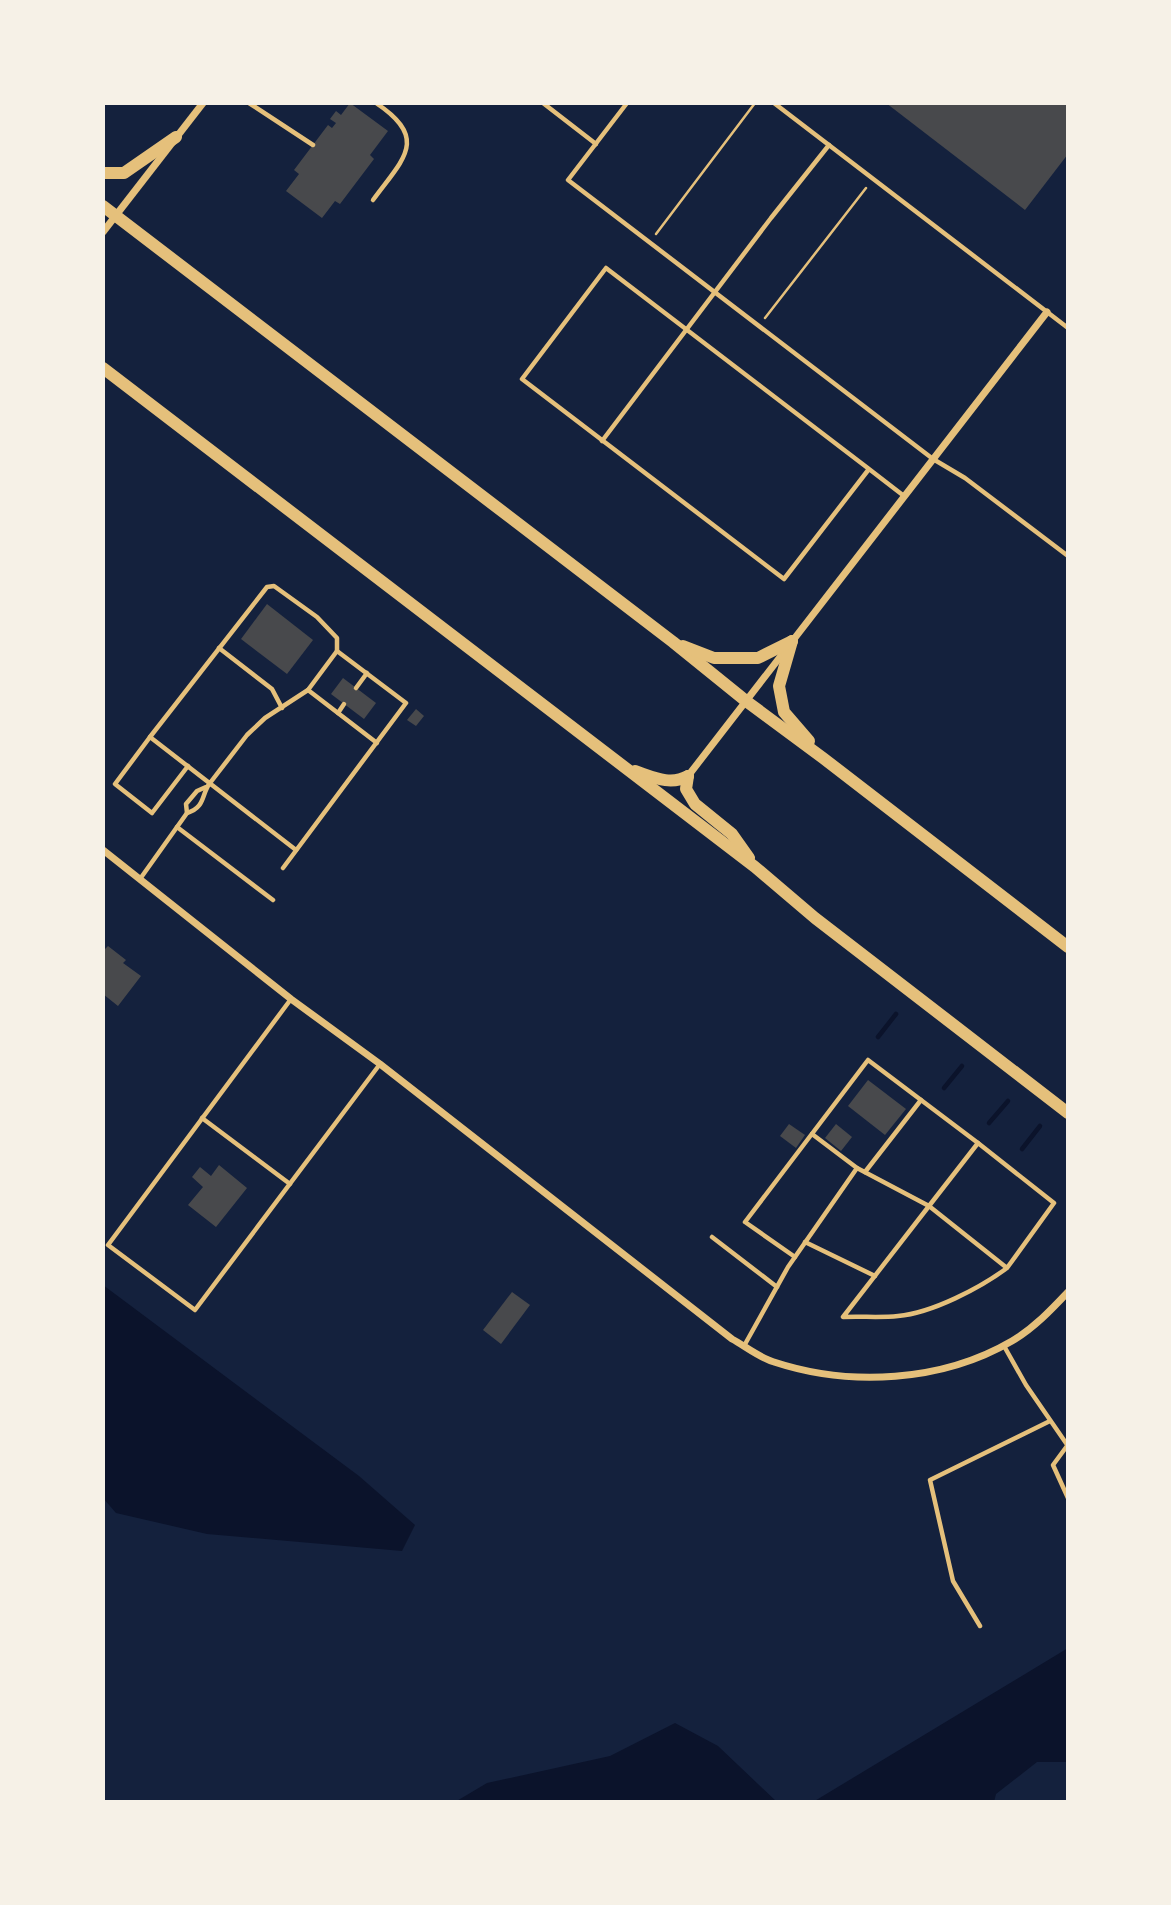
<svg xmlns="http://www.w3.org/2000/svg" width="1171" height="1905" viewBox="0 0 1171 1905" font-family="Bitter,serif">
  <rect width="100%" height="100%" fill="#14213d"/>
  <!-- water -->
  <g fill="#0b132b">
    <path d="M103 1285 359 1476 415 1525 402 1551 207 1534 116 1513 103 1498Z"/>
    <path d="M1068 1648V1762H1037L996 1794 994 1802H813Z"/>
    <path d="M675 1723 718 1746 777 1802H455L487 1783 610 1756Z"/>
  </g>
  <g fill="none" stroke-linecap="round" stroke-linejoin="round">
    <!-- stream -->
    <g stroke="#0b132b" stroke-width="4.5">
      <path d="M878 1037 896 1014"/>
      <path d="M944 1088 962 1066"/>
      <path d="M989 1123 1008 1101"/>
      <path d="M1022 1149 1040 1126"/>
    </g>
  </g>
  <!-- building -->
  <g fill="#48494c">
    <path d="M350 103 388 131 370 155 374 159 340 204 335 201 322 218 286 191 299 174 294 170 328 125 332 128 336 123 330 119 336 111 341 115Z"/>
    <path d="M886 103H1068V154L1025 210Z"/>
    <path d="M267 604 313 640 287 674 241 639Z"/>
    <path d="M343 678 376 703 364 719 331 694Z"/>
    <path d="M416 709 424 716 416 726 407 720Z"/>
    <path d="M108 946 126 960 123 963 141 976 118 1006 103 994V951Z"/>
    <path d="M868 1080 906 1109 885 1135 848 1106Z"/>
    <path d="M789 1124 805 1135 796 1148 780 1136Z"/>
    <path d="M836 1124 852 1137 841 1151 825 1138Z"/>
    <path d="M219 1165 247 1188 216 1227 188 1205 203 1187 192 1177 200 1167 211 1176Z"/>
    <path d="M512 1292 530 1305 501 1344 483 1330Z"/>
  </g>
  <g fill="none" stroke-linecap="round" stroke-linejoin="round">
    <!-- path -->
    <g stroke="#e5c07b" stroke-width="2.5">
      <path d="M656 234 755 103"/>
      <path d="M765 318 866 188"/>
    </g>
    <!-- service -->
    <g stroke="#e5c07b" stroke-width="4.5">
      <path d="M249 103 313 145"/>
      <path d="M543 103 596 144"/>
      <path d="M627 103 568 180 933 459 965 478 1068 556"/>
      <path d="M774 103 1068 328"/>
      <path d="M373 200C403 159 430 139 376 103"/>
      <path d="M602 441 771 218 829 145"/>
      <path d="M869 469 784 579 522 379 606 268 869 469 904 496"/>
      <path d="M219 648 272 689 282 708"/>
      <path d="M356 688 367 673"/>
      <path d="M308 690 377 743"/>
      <path d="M338 713 344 704"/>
      <path d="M150 737 115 784 152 813 188 766"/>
      <path d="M187 813 186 804 197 791 206 787"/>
      <path d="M177 827 273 900"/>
      <path d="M283 868 406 703 337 651"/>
      <path d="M140 879 187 813C206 807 201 794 210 783L247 735 265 718 308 690 337 651V638L317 617 274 586 267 587 150 737 296 850"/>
      <path d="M291 999 108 1245 195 1310 380 1064"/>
      <path d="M202 1118 290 1184"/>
      <path d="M812 1134 857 1168"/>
      <path d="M865 1172 921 1100"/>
      <path d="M712 1237 777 1287"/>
      <path d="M805 1242 875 1276"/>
      <path d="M795 1257 745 1222 868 1060 978 1143"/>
      <path d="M744 1346 788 1267 857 1168 929 1206 843 1317C861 1316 880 1318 898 1316 932 1313 980 1288 1007 1268L929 1206 978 1143 1054 1203 1007 1268"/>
      <path d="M1004 1346 1026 1385 1068 1446"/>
      <path d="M1067 1446 1053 1465 1068 1498"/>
      <path d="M980 1626 953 1581 930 1480 1050 1421"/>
    </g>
    <!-- minor -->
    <g stroke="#e5c07b" stroke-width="7">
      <path d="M103 232 203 103"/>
      <path d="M688 776 1047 312"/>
      <path d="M103 850 291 999 380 1064 732 1339C745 1346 760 1358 774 1362 850 1387 942 1382 1012 1341 1034 1328 1051 1310 1068 1292"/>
    </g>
    <!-- secondary -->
    <g stroke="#e5c07b" stroke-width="12">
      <path d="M103 173H124L176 137"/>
      <path d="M103 206 673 642 746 701 823 758 1068 947"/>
      <path d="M103 368 755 867 815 918 1068 1113"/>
      <path d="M792 641 779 686 784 712 809 741"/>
      <path d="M683 646 714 658H758L792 641"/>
      <path d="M635 771C653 777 670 786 688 776"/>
      <path d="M688 776 686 789 695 804 732 834 749 858"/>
    </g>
  </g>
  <!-- border -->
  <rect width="1171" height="1905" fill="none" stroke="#f6f1e7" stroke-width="210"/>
</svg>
